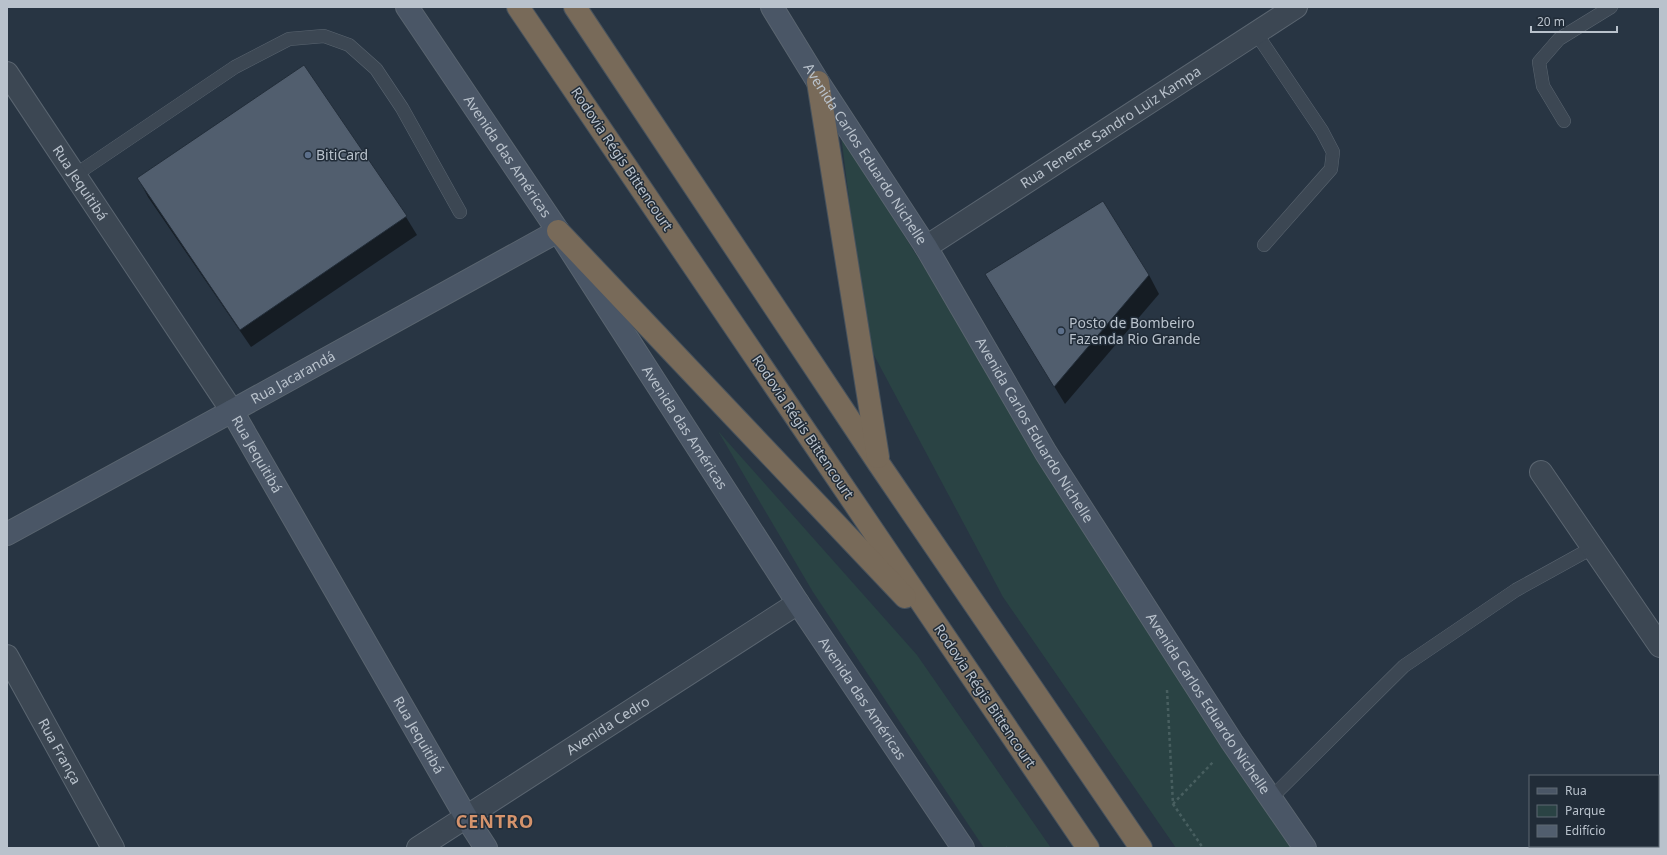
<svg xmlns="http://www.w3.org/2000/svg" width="1667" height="855" viewBox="0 0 1667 855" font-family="'Noto Sans',sans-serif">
  <rect width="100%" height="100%" fill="#283543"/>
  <!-- green -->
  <g fill="#2a4344">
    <path d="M841 135 1262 805 1291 848H1176L1003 597 867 342Z"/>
    <path d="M718 431 917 655 1051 848H984L813 592Z"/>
  </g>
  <!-- shadow -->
  <g fill="#0007">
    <path d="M138 178 406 217 417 235 251 347 148 197Z"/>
    <path d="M1149 275 1159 294 1065 404 997 293Z"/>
  </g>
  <!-- building -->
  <g fill="#515e6e" stroke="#232e3a">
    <path d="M304 65 407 216 240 330 137 178Z"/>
    <path d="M1103 201 1149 275 1054 387 985 274Z"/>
  </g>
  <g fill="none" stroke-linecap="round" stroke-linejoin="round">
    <defs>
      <g id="lane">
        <path d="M1256 33 1322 131 1333 152 1331 169 1264 245"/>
        <path d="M1564 121 1543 86 1539 62 1559 39 1611 7"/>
        <path d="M75 175 235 67 289 39 324 36 349 45 376 69 402 108 460 212"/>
        <path d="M1271 798 1404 666 1516 590 1592 548"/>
      </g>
      <g id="street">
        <path id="s1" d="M7 73 232 411"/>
        <path id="s2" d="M926 247 1296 7"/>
        <path d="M1541 472 1660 646"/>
        <path id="s3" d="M7 656 113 848"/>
        <path id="s4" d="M418 848 798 603"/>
      </g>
      <g id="secondary">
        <path id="s5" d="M407 7 558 231 798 603 963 848"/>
        <path id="s6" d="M772 7 818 82 926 247 1046 453 1232 742 1305 848"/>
        <path id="s7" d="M232 411 466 817 486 848"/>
        <path id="s8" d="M7 534 232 411 558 231"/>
      </g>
      <g id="highway">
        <path d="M518 7 1088 848"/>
        <path d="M575 7 879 464 1141 848"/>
        <path d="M818 82 878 457"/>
        <path d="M558 231 905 597"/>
      </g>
    </defs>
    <!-- lane casing -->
    <use href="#lane" stroke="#5a6570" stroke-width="14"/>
    <!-- street casing -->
    <use href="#street" stroke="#5a6570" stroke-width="24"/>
    <!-- secondary casing -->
    <use href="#secondary" stroke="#5a6570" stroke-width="24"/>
    <!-- highway casing -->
    <use href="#highway" stroke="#47525d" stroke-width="24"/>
    <!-- path -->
    <g stroke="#485f60" stroke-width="2.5" stroke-dasharray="3 3" stroke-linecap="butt">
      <path d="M1167 690 1173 804 1203 848"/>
      <path d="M1173 804 1214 761"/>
      <path d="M1006 848H1007"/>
    </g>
    <!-- lane -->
    <use href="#lane" stroke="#3c4753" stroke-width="13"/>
    <!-- street -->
    <use href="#street" stroke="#3c4753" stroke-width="22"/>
    <!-- secondary -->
    <use href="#secondary" stroke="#4a5666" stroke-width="22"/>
    <!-- highway -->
    <use href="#highway" stroke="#786a59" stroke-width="22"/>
  </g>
  <!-- markers -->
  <g fill="#5c6f8a" stroke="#212c38" stroke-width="1.5">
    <circle cx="308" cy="155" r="4"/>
    <circle cx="1061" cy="331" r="4"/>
  </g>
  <g text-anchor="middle" stroke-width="3" stroke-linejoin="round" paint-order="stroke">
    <!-- street labels -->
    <g font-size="14" fill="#b9c2cc" stroke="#212c38">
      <text dy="5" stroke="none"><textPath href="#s2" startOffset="220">Rua Tenente Sandro Luiz Kampa</textPath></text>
      <text dy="5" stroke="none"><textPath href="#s6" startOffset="174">Avenida Carlos Eduardo Nichelle</textPath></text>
      <text dy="5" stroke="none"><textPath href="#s5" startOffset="180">Avenida das Américas</textPath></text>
      <text transform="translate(622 159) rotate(56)" y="5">Rodovia Régis Bittencourt</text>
      <text dy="5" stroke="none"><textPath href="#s1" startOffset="132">Rua Jequitibá</textPath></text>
      <text dy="5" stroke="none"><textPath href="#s8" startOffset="326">Rua Jacarandá</textPath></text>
      <text dy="5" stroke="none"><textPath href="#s5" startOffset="504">Avenida das Américas</textPath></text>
      <text transform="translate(803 427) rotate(56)" y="5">Rodovia Régis Bittencourt</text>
      <text dy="5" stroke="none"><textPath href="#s6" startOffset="498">Avenida Carlos Eduardo Nichelle</textPath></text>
      <text dy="5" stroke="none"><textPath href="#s7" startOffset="50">Rua Jequitibá</textPath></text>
      <text transform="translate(985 696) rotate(56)" y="5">Rodovia Régis Bittencourt</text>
      <text dy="5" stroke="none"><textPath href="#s5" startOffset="828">Avenida das Américas</textPath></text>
      <text dy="5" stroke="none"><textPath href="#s6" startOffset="822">Avenida Carlos Eduardo Nichelle</textPath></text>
      <text dy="5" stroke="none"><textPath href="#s4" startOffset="226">Avenida Cedro</textPath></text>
      <text dy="5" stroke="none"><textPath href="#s7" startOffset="374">Rua Jequitibá</textPath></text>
      <text dy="5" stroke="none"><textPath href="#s3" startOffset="109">Rua França</textPath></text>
    </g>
    <!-- poi labels -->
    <g font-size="14" fill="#b9c2cc" stroke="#212c38" text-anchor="start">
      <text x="316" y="160">BitiCard</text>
      <text x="1069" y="328">Posto de Bombeiro<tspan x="1069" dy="16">Fazenda Rio Grande</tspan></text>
    </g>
    <!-- district labels -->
    <g font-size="18" font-weight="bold" letter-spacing="1" fill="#d5936c" stroke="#212c38">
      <text x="495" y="828">CENTRO</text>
    </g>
  </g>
  <!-- border -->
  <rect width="1667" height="855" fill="none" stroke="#b9c2cc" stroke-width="16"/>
  <!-- legend -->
  <rect x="1529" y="775" width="130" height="72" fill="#212c38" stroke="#5e6873"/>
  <rect x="1537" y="788" width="20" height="6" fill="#4a5666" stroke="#5e6873"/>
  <text x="1565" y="795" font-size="12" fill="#b9c2cc">Rua</text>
  <rect x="1537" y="805" width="20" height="12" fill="#2a4344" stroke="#5e6873"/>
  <text x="1565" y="815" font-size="12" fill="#b9c2cc">Parque</text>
  <rect x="1537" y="825" width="20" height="12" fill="#515e6e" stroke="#5e6873"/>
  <text x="1565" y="835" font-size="12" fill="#b9c2cc">Edifício</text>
  <!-- scale -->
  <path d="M1531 26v6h86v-6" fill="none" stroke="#b9c2cc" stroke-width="2"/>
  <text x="1537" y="26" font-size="12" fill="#b9c2cc" stroke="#212c38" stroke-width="3" paint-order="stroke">20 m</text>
</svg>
